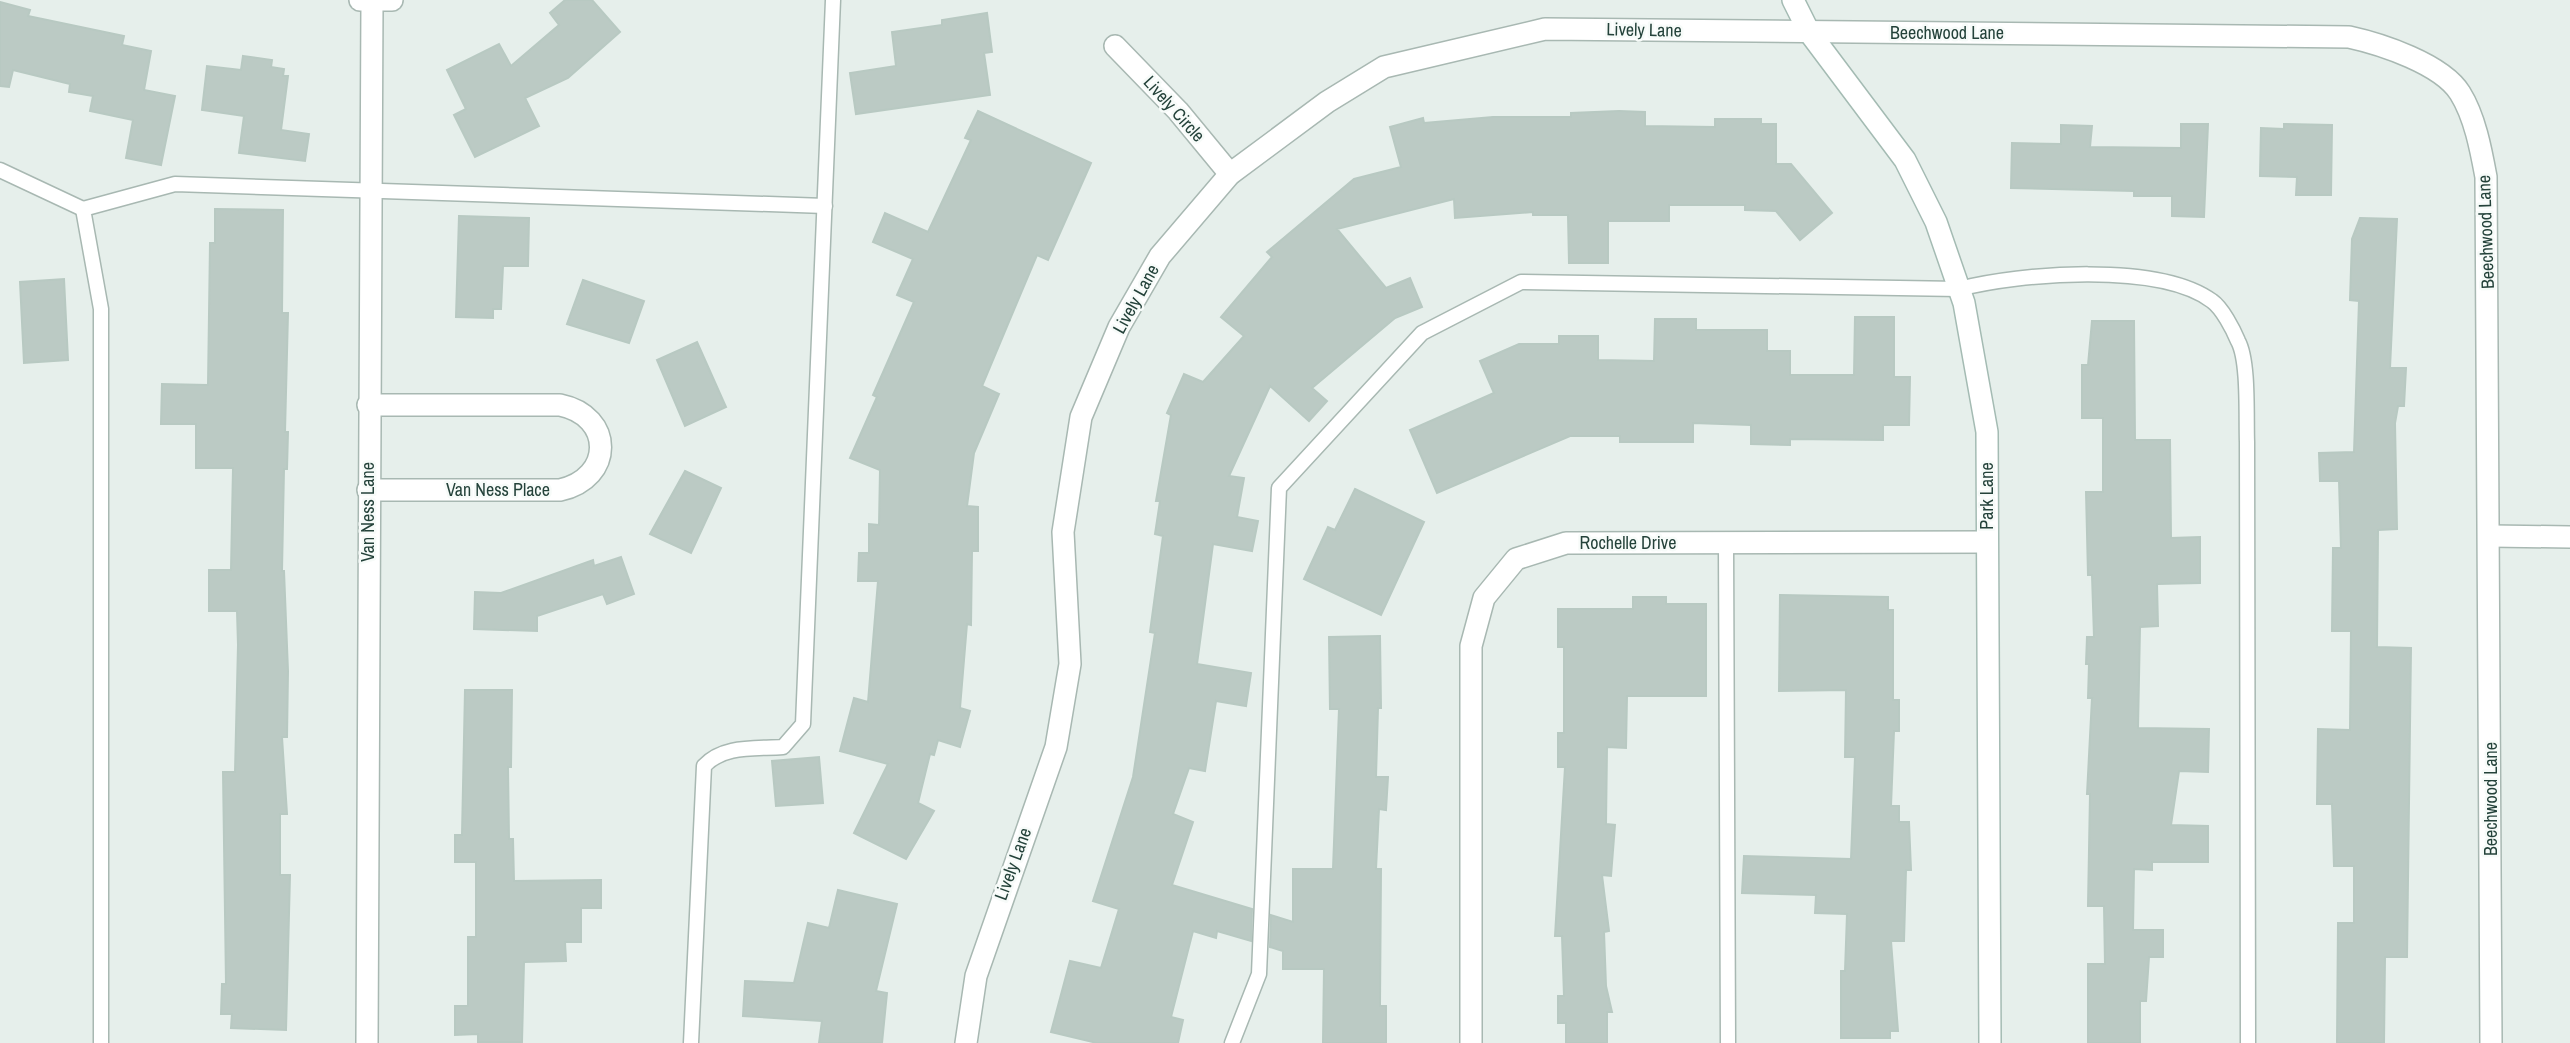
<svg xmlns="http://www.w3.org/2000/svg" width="2570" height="1043" viewBox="0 0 2570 1043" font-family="'Archivo Narrow',sans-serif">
  <rect width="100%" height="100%" fill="#e6efeb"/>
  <!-- building -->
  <g fill="#bbcac4" stroke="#b8c9c2" stroke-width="2">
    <path d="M565 0H592L620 32 568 78 525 98 539 126 475 157 454 115 466 109 447 70 499 44 511 66 559 25 550 13Z"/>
    <path d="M0 2 30 10 28 16 124 36 122 45 151 51 144 90 175 96 161 165 126 158 133 120 90 111 93 96 69 92 70 84 13 70 9 87 0 86Z"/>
    <path d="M987 13 992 52 984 53 990 95 856 114 850 73 896 66 892 32 942 25V20Z"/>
    <path d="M243 56 272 60 271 67 284 69 283 76H288L281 130 309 134 305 161 239 153 244 116 202 110 207 66 241 70Z"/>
    <path d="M978 111 1091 163 1048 260 1037 255 982 386 999 394 974 453 967 506 978 507V551H972L971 625 967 624 960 708 970 711 960 747 938 740 934 755 930 754 918 803 934 811 906 859 854 833 888 764 840 751 854 698 868 702 878 581H858L859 553H869V524L879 525 880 470 850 458 877 397 873 395 914 302 897 295 913 259 873 242 885 213 928 232 971 140 965 138Z"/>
    <path d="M1619 111 1645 112V126L1715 127V119H1761V124H1776V164H1791L1832 213 1800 240 1776 211 1745 210V205H1669V221H1608V263H1569L1568 215H1533V212L1455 218 1454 199 1337 229 1386 288 1410 278 1422 307 1395 318 1312 388 1327 401 1309 421 1270 386 1229 476 1244 478 1237 517 1258 521 1252 551 1213 544 1197 664 1251 673 1246 706 1216 701 1205 771 1189 768 1173 814 1193 822 1172 885 1252 909 1251 941 1217 931 1216 938 1193 931 1171 1017 1183 1020 1178 1043H1097L1051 1032 1070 961 1101 968 1119 909 1093 901 1133 777 1155 633 1150 632 1163 536 1155 534 1160 501H1156L1171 415 1167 413 1184 374 1203 382 1244 336 1221 317 1272 257 1267 252 1354 179 1401 167 1390 127 1423 118 1424 123 1493 117H1571V113Z"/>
    <path d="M2181 124H2208L2204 217 2172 216V196H2134V191L2011 188 2012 143 2061 144V125L2092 126 2090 147 2181 148Z"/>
    <path d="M2284 124 2332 125 2331 195H2296L2297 177 2260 176 2261 128 2284 129Z"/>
    <path d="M215 209 283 210 282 313H288L285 432H288L287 469H284L282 571H284L288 671 287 737H282L287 814H280V875H290L286 1030 231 1028 232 1014H221L222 984H226L223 772H235L238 645 237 611H209V570H231L233 468H196V424H161L162 384 208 385 210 243H215Z"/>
    <path d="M459 216 529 218 528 266H503L501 309H493V318L456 317Z"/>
    <path d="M2360 218 2397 219 2390 368H2406L2404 406H2398L2395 423 2397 529 2378 530 2377 647 2411 648 2407 957H2385L2384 1043H2337L2338 923H2354V866H2334L2332 804H2317L2318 729 2350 730 2351 631H2332L2333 548H2341L2339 481H2320L2319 453 2354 452 2359 301 2350 300 2352 239Z"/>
    <path d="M64 279 68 360 24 363 20 282Z"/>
    <path d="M583 280 644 301 629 343 567 324Z"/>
    <path d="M1855 317H1894V377H1910L1909 425H1883V440L1790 439V445L1751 444V425L1693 423V442H1620V436H1570L1437 493 1410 430 1494 393 1480 361 1519 344H1559V336H1598V360L1654 361 1655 319H1696V330H1767V351H1790V375H1854Z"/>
    <path d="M2092 321H2134L2135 440H2170L2171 538 2200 537V583L2157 584 2158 626 2140 627 2138 728 2209 729 2208 772 2179 771 2171 825 2208 826V862H2152V870L2134 869 2133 930H2163V957H2149L2146 1001H2140V1043H2088V964H2105L2104 906H2088L2090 794H2087L2092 698H2088L2089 664H2086L2087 637H2094L2092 575H2088L2086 492H2103V418H2082V365H2088Z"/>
    <path d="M697 342 726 407 685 426 657 360Z"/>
    <path d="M685 471 721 488 691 553 650 534Z"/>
    <path d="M1355 489 1424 522 1381 615 1304 579 1328 527 1335 530Z"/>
    <path d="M621 557 634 594 607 604 603 594 537 616V631L474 629 475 592 501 593 593 560 594 566Z"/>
    <path d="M1780 595 1888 597V610H1893V700H1899V731H1894L1891 806H1899V822H1909L1911 870H1906L1904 941H1891L1898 1031H1890V1038H1841V971H1845L1847 914 1815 913 1816 895 1742 893 1744 856 1851 859 1855 757H1845L1846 690 1779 691Z"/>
    <path d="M1633 597H1666V604H1706V696H1627L1626 748 1607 747 1606 824 1615 825 1611 876 1602 875 1609 931 1604 932 1606 986 1612 1012H1607V1043H1566V1023H1558V996H1564L1562 936H1555L1565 767H1558V733H1564V647H1558V609H1633Z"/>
    <path d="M1380 636 1381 708H1378L1376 777H1388L1386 810 1379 809 1376 869H1381L1380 1006H1386V1043H1323L1324 969H1283V951L1270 947 1271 915 1293 922V869H1333L1339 709H1330L1329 637Z"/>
    <path d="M465 690H512L511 767H508L509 839H513L514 881 601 880V908H581V942H565L566 961 524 962 522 1042H478V1034L455 1035V1006H468V937H476V862H455V835H462Z"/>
    <path d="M819 757 823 803 776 806 772 761Z"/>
    <path d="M838 890 897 904 876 991 887 993 882 1043H819L822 1021 743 1016 745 981 794 983 808 923 829 928Z"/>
  </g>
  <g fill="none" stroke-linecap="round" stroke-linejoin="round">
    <defs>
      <g id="lane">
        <path d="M0 170 83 209"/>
        <path d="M1726 543 1728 1043"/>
        <path d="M101 1043V309L83 209 175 184 825 206"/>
        <path d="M691 1043 704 766C723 745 755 749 783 747L803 724 833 0"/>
        <path d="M1232 1043 1259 974 1279 488 1422 333 1521 282 1959 289C2020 273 2159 262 2212 301 2222 308 2233 329 2238 341 2249 361 2246 417 2247 442L2248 1043"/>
      </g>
      <g id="street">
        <path d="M360 0H392"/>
        <path d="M1115 46 1178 111 1230 174"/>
        <path d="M368 490H560C614 478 614 416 560 405H368"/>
        <path d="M2491 536 2570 537"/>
        <path d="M367 1043 372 2"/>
        <path d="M966 1043 976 976 1056 747 1070 664 1063 532 1081 417 1119 327 1160 256 1230 174 1327 102 1384 67 1545 29 2349 37C2381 44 2442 64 2460 93 2475 117 2481 150 2486 177L2491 1043"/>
        <path d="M1471 1043V646L1484 598 1516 559 1566 543 1987 542"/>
      </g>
      <path id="secondary" d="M1793 0 1809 32 1905 160 1936 222 1964 303 1987 432 1990 1043"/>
    </defs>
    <!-- lane casing -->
    <use href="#lane" stroke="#a8b8b2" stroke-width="17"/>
    <!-- street casing -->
    <use href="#street" stroke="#a8b8b2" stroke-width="24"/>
    <!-- secondary casing -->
    <use href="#secondary" stroke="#a4bbb3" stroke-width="24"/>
    <!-- lane -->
    <use href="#lane" stroke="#fff" stroke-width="14"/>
    <!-- street -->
    <use href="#street" stroke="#fff" stroke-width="21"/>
    <!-- secondary -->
    <use href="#secondary" stroke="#fff" stroke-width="21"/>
  </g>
  <g text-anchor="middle" stroke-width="5" stroke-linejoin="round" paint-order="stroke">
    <!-- street labels -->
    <g font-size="18" fill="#24423a" stroke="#f7fbf9">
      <text transform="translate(1644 30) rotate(1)" y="6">Lively Lane</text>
      <text x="1947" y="39">Beechwood Lane</text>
      <text transform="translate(1174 109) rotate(48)" y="6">Lively Circle</text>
      <text transform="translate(2486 232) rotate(-92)" y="6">Beechwood Lane</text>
      <text transform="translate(1136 299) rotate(-61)" y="6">Lively Lane</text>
      <text x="498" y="496">Van Ness Place</text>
      <text transform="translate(1987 496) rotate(-90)" y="6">Park Lane</text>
      <text transform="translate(368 512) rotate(-90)" y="6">Van Ness Lane</text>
      <text x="1628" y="549">Rochelle Drive</text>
      <text transform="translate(2491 799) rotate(-90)" y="6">Beechwood Lane</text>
      <text transform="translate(1013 864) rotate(-70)" y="6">Lively Lane</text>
    </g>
  </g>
</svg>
